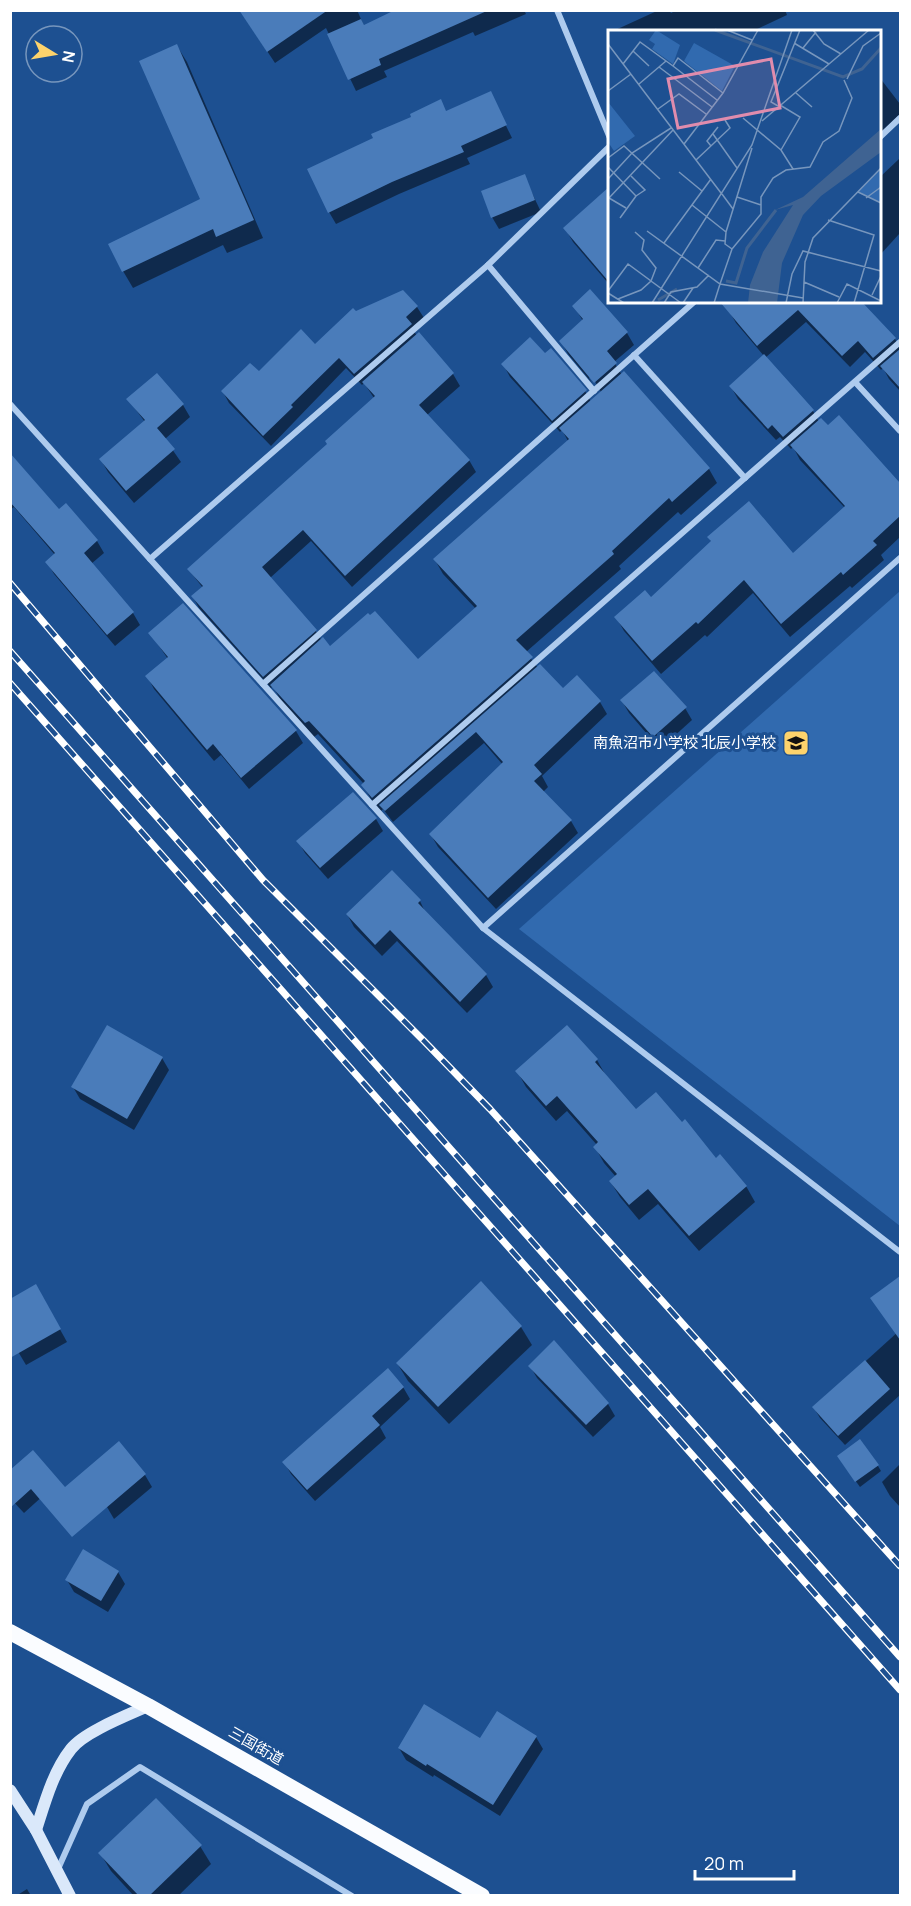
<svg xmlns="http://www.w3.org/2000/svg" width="911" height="1906" viewBox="0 0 911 1906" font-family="Manrope,'Noto Sans JP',sans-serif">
  <rect width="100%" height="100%" fill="#1d5091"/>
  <!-- green -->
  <path fill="#316aaf" d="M900 591V1226L519 929Z"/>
  <!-- shadow -->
  <g fill="#0007">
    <path d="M259 10H357L364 26 399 10H524L526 14 475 36 473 32 384 71 387 77 356 91 326 28 275 63 246 19Z"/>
    <path d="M659 10H669L671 13 677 10H785L787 15 751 32H611Z"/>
    <path d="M177 46 187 62 263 238 227 253 223 245 133 288 123 271 202 200Z"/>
    <path d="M880 78 900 104V114L883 131 880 127Z"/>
    <path d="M490 93 512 138 467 158 470 164 399 194 336 224 329 212 447 112Z"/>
    <path d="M899 159 900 161V233L880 255V177Z"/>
    <path d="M524 176 541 212 499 229 492 217Z"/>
    <path d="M610 189V282L608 283 573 242 565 228Z"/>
    <path d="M403 292 417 307 424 318 412 328 417 336 453 374 460 386 427 415 469 460 476 472 352 587 311 541 270 578 315 630 322 641 330 648 417 661 476 609 443 574 435 560 568 441 562 430 560 432 510 377 503 364 585 391 591 402 601 392 592 376 589 378 592 383 568 354 561 341 583 321 574 306 627 333 634 345 614 362 622 375 624 373 709 469 717 483 681 515 678 512 619 566 621 569 526 652 538 668 563 691 600 702 607 714 542 776 548 787 543 792 571 821 578 833 496 909 438 847 431 835 503 765 484 743 393 822 383 809 381 811 371 799 363 785 364 784 318 734 314 737 280 699 273 686 271 688 199 608 193 597 203 588 189 570 329 445 374 398 364 383 362 385 346 368 271 446 229 403 223 392 315 346 356 313Z"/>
    <path d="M741 302H860L895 339 900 348V391L889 379 883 368 881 370 865 352 850 367 806 322 765 358 813 411 819 422 828 427 839 418 900 485V537L881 555 884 560 852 588 850 586 790 637 753 593 707 637 705 635 661 674 624 631 616 617 651 599 712 543 709 537 793 555 845 508 800 460 793 447 791 449 780 437 776 440 738 399 731 387 764 356 736 323 729 311Z"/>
    <path d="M157 375 183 405 190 417 165 439 181 462 134 503 108 472 101 460 145 422 128 399Z"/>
    <path d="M10 456 59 511 66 505 97 541 104 553 91 564 133 613 140 625 115 646 54 574 47 562 55 555 14 507 10 510Z"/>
    <path d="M183 605 296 731 303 743 249 789 221 755 214 761 154 689 147 676 168 659 150 633Z"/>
    <path d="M622 701 685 708 692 720 660 749 629 713Z"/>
    <path d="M376 819 383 831 328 879 305 853 298 841Z"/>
    <path d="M392 872 420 901 426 914 486 975 493 987 467 1013 397 941 382 956 354 927 347 914Z"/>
    <path d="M162 1058 169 1070 134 1130 80 1099 73 1087Z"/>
    <path d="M597 1060 606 1076 636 1111 716 1160 746 1186 755 1202 699 1251 658 1204 639 1220 620 1197 610 1181 616 1177 604 1163 595 1147 597 1145 567 1111 556 1121 526 1087 517 1071Z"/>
    <path d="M480 1284 521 1327 532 1345 449 1424 408 1381 397 1363Z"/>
    <path d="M36 1286 67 1342 26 1365 10 1338Z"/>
    <path d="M900 1330V1395L845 1445 820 1418 814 1408Z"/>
    <path d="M530 1366 608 1404 615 1416 593 1437 537 1378Z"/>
    <path d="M403 1387 410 1399 380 1427 386 1438 315 1501 291 1474 284 1462Z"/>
    <path d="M119 1443 145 1475 152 1487 114 1519 86 1471Z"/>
    <path d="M842 1462 878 1466 881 1471 860 1487Z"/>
    <path d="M900 1464V1507L890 1496 882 1482Z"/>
    <path d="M10 1472 45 1494 24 1513 10 1498Z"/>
    <path d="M118 1572 125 1584 108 1612 74 1592 67 1580Z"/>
    <path d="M536 1737 543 1749 500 1816 434 1775 433 1777 406 1760 399 1748Z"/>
    <path d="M200 1846 211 1864 178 1896H134L111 1871 100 1853Z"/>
    <path d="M27 1889 31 1896H16Z"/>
  </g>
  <!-- building -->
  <g fill="#4a7cba">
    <path d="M239 10H328L267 52Z"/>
    <path d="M395 10H489L379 59 381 65 348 80 327 34 361 19 364 25Z"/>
    <path d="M177 44 254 220 216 237 213 229 122 272 108 244 200 199 139 61Z"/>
    <path d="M491 91 507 125 461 146 464 152 392 182 328 213 307 169 373 138 371 134 411 117 410 114 441 99 446 111Z"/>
    <path d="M525 174 535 200 491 218 481 191Z"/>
    <path d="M609 187V282L563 228Z"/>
    <path d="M590 289 628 332 607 351 617 363 594 383 559 341 583 319 572 306Z"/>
    <path d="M403 290 418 306 406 317 412 324 354 374 339 358 291 405 293 407 263 436 221 391 250 363 259 371 301 329 315 344 353 308 356 311Z"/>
    <path d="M720 302H862L896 338 873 358 858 341 842 356 798 310 757 346Z"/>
    <path d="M419 332 454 373 419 405 470 460 345 576 303 530 262 567 317 630 263 677 191 596 203 586 187 569 327 444 325 441 375 396 362 382Z"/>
    <path d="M530 337 545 353 551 348 587 390 552 421 501 364Z"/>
    <path d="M900 349V388L880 366Z"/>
    <path d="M764 354 814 410 783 437 772 425 768 429 729 386Z"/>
    <path d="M624 371 710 468 672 502 669 498 612 551 614 554 516 640 533 657 372 798 361 785 365 781 309 721 305 723 270 685 323 637 330 646 368 613 370 615 375 611 418 659 477 606 433 559 569 439 559 428Z"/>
    <path d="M157 373 184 404 157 428 175 449 126 491 99 459 145 420 126 399Z"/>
    <path d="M839 415 900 483V516L873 541 877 545 843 575 841 572 781 624 744 580 698 624 696 622 652 661 614 617 645 590 651 597 711 541 707 537 749 501 793 553 845 506 790 445 821 418 828 425Z"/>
    <path d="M10 453 59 509 66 503 98 540 84 553 134 612 107 635 45 562 55 553 10 502Z"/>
    <path d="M183 603 297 730 241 778 213 744 207 750 145 676 168 657 148 633Z"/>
    <path d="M540 664 563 688 577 675 601 701 534 765 542 774 534 781 572 820 488 898 429 834 503 762 476 732 385 811 379 805Z"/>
    <path d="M654 671 687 707 653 737 620 700Z"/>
    <path d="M353 792 377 818 320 868 296 841Z"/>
    <path d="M392 870 421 900 418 903 487 974 460 1002 390 930 375 945 346 914Z"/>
    <path d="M107 1025 163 1057 127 1119 71 1087Z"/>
    <path d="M567 1025 598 1059 595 1062 636 1109 656 1092 682 1122 685 1119 716 1158 720 1154 747 1186 689 1236 648 1189 629 1205 609 1181 617 1174 593 1147 598 1142 557 1096 546 1106 515 1071Z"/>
    <path d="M900 1276V1340L870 1298Z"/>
    <path d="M481 1281 522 1326 438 1407 396 1363Z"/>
    <path d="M36 1284 61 1329 10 1358V1299Z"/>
    <path d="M554 1340 609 1403 586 1425 528 1366Z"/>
    <path d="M865 1360 890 1389 838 1436 812 1407Z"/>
    <path d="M388 1368 404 1387 372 1416 380 1425 307 1490 282 1462Z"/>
    <path d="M860 1439 879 1465 855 1482 837 1456Z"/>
    <path d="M119 1441 146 1474 72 1537 31 1489 10 1508V1470L33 1450 65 1487Z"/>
    <path d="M83 1549 119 1571 101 1601 65 1580Z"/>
    <path d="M424 1704 480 1738 497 1711 537 1736 493 1805 427 1764 426 1766 398 1748Z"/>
    <path d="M156 1798 202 1845 149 1896H139L98 1853Z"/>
  </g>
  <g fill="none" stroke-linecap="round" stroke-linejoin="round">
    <!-- minor -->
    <g stroke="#aecbee" stroke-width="6">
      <path d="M557 10 610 138"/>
      <path d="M880 137 900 118"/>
      <path d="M488 265 594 391"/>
      <path d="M634 355 745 478"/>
      <path d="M855 382 900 431"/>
      <path d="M10 404 483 928 900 1252"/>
      <path d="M150 559 488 265 610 146"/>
      <path d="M263 684 694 302"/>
      <path d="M372 805 900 342"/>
      <path d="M483 928 900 558"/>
      <path d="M58 1869 87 1804 140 1767 352 1896"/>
    </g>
    <!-- secondary -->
    <g stroke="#dae8fa" stroke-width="12">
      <path d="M10 1790 36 1830 70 1896"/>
      <path d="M36 1830C45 1802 53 1772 71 1749 84 1732 128 1715 148 1706"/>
    </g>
    <!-- trunk -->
    <path stroke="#fafcff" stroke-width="16" d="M10 1632 148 1706 482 1896"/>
    <defs>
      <g id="rail">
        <path d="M10 583 263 880 424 1041 490 1109 900 1566"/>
        <path d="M10 651 900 1657"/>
        <path d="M10 683 900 1690"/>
      </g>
    </defs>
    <!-- rail casing -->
    <use href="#rail" stroke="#fff" stroke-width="7"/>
    <!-- rail -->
    <use href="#rail" stroke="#1d5091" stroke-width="4.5" stroke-dasharray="14" stroke-linecap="butt"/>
  </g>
  <!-- icons -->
  <defs>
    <symbol id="school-square" viewBox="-11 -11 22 22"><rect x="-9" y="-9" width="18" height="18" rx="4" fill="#fdd36c" stroke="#1d5091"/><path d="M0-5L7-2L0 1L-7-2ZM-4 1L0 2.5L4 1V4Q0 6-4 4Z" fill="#111"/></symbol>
  </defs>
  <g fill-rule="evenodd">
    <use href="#school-square" x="781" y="728" width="30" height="30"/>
  </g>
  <g text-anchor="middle" stroke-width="6" stroke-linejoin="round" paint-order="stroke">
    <!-- poi labels -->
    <g font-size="15" fill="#fff" stroke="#1d5091" text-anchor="end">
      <text x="776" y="748">南魚沼市小学校 北辰小学校</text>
    </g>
    <!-- street labels -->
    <g font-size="15" fill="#fff" stroke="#1d5091">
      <text transform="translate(256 1746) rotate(30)" y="5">三国街道</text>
    </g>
  </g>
  <!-- overview -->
  <g transform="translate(608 30)">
    <rect width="273" height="273" fill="#1d5091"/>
    <path d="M48 0 72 15 65 34 44 19 47 14 41 10ZM86 13 127 36 114 61 76 31ZM0 72 27 106 6 121 0 112ZM273 138V173L250 162Z" fill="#316aaf"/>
    <path d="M273 99V122L213 166 195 185 174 233 169 273H140L142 255 155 222 185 175 167 180 195 167Z" fill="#3f6392"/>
    <path fill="none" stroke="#3f6392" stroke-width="3" d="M107 0 235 47 254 39 273 18M118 251 128 253 139 218 168 180M50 270 69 259"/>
    <path fill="none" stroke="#7796bd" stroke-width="1.5" d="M119 0 144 10M205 0 216 14 233 24M186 13 221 34M0 14 113 163M195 18 208 2M25 21 41 36M15 34 32 12 65 36 70 28 115 63M65 36 109 70M51 37 104 77M239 49 255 16 273 3M31 54 58 31M0 61 23 44M188 63 204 77M172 75 192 87 173 120M170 76 163 72 192 0M50 79 71 64 98 84M135 88 173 120 185 139M154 91 261 0M105 104 129 138M76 114 115 63 150 0M103 116 99 111 110 97M0 128 16 116 52 149M88 130 122 98 117 90M0 137 28 166 12 188M71 142 94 161M23 146 37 160 28 166M0 149 24 123 63 98M250 162 273 173M114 164 125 179M129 167 153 175M1 168 18 178M258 168 273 157M0 169 65 100M84 175 118 202M220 190 266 205 246 273M39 201 112 254 195 268M27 202 36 210 34 220 48 238 43 251 73 273M56 213 103 149M124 219 153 184V167L165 148 178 140 202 137 215 112 231 101 244 68 236 50M90 238 108 210 117 211M196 252 231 267M112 254 124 219 117 214 118 202 144 118M0 261 20 234 43 251 33 260 10 269M0 263 16 273M264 265 273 246M44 273 144 115 184 0M56 273 63 262 89 257 101 245M75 273 85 258M106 273 112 254M178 273 184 244 195 221 273 241M195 273 197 232 205 208 273 138M229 273 239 254 273 271"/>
    <path fill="#e08cad" fill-opacity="0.15" stroke="#e08cad" stroke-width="3" d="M163 29 172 78 70 98 60 49Z"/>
    <rect width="273" height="273" fill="none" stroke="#fff" stroke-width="3"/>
  </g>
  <!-- border -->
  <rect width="911" height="1906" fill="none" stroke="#ffffff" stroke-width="24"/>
  <!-- north arrow -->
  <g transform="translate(54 54) rotate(101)"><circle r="28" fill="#1d5091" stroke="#7796bd" stroke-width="1.5"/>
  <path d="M0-4.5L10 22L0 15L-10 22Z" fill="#fdd36c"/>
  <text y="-9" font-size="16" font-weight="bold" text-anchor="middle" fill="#ffffff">N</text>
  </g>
  <!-- scale -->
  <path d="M695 1870v9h99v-9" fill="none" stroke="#ffffff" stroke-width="3"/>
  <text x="704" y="1870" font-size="18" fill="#ffffff" stroke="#1d5091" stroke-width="4.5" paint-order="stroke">20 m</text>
</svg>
